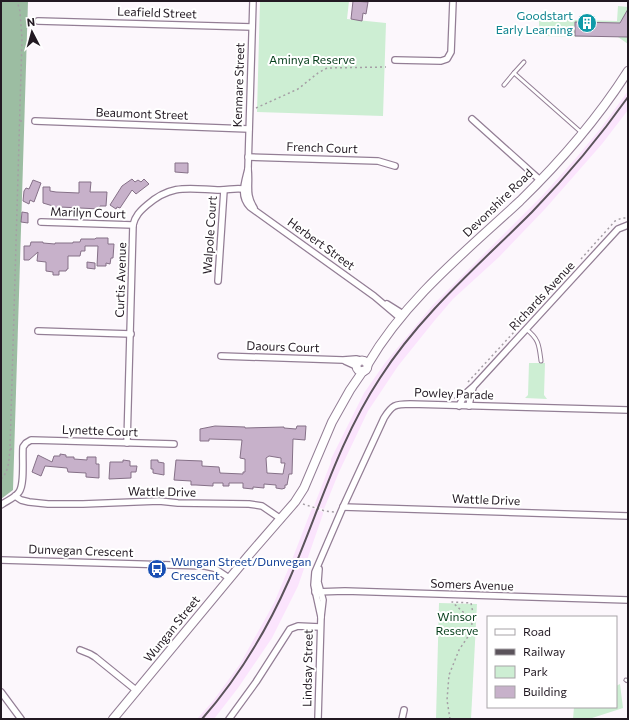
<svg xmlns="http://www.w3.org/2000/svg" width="629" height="720" viewBox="0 0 629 720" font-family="Commissioner,sans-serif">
  <rect width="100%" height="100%" fill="#fcf7fc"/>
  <!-- built -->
  <g fill="#fbe4fd">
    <path d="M628 91V110L602 144 545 209 499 257 453 299 435 320 398 366 368 411 339 472 324 509 314 506 331 462V459L364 393 385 363 432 306 543 195 576 158 601 128Z"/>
    <path d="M312 508 323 512V514L298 586 272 638 238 688 214 719H197L213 701 240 664 274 603 290 565Z"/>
  </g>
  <!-- green -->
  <g fill="#cdeed3">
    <path d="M260 1H349L347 19 386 23 383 116 257 112Z"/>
    <path d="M618 6 628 7V9L620 23 575 22V36L628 37V44L618 37 539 36V19L617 21Z"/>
    <path d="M529 363H545L544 395 547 399 525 398 528 395Z"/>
    <path d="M439 603 477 604 471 719H436Z"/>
    <path d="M620 684 623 708 589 719H573L574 707H616V686Z"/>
  </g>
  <!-- forest -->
  <path fill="#9cbda2" d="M1 1H28L13 490 1 499Z"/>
  <!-- building -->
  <g fill="#c7b1ca" stroke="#857087" fill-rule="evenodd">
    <path d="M353 1 368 2 366 14 363 13 362 21 351 19Z"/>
    <path d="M628 9V37L575 36V22L620 23Z"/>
    <path d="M175 163H188V173L175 172Z"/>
    <path d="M132 179 135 182 138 180 141 182 144 179 149 184 136 194 132 190 120 208 117 207 116 209 110 205 122 186Z"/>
    <path d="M33 180 41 183 34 202 30 200 29 204 23 201 24 191 26 188 29 189Z"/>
    <path d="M79 182H91L90 192H107L106 206H100V209L60 207 59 212 53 210V206L43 203V187H50V191L56 192 79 193Z"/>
    <path d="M22 212 28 213V223L21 222Z"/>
    <path d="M96 238H108V244H114L113 258H111L110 264 106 263V266H97L98 246H85V251H81L80 256H68V269H67L66 271H59V275H53V272L46 271V262L37 261 38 252 29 260H24V246H30L31 242H43V243L55 244V243H73V242H80L81 239H95Z"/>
    <path d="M87 262 95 263V269L87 268Z"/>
    <path d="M215 426 245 427V428L284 427V428L296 429 297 426H306L305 440 293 439 292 474H289L287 485H285V488L282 489 276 488V485L264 484V488L253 487V489L243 488V483H229V486H223V483H213V486L196 485H191V481L174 480 176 460 202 461V466L219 467 220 473 243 474V472H245V459L240 458 242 440 209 439V441H200V429ZM269 456 281 458V463H285L283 474 267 473 266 458Z"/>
    <path d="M60 454 66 455V457H74V459L87 460V457H96V464H99V478L86 477V473L68 472 67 468 45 466 41 476 32 472 38 455 52 462 54 456H60Z"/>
    <path d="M123 460 130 461V466H137L136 472H131V478L109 479 110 462H123Z"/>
    <path d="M151 460H158V462L164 463V475L153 473V469H151Z"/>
  </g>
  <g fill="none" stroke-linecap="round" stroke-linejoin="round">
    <defs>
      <g id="lane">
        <path d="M524 62 514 73 582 133"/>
        <path d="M504 85 514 73"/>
        <path d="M526 329C539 339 539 345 541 361"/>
        <path d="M626 680 628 681"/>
      </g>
      <g id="street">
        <path d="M253 1 248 169C250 185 245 194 254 208"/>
        <path d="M38 21 252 27"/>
        <path d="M395 60 441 61 447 59 451 52 453 1"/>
        <path d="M472 119 540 180"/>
        <path d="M35 121 249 129"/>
        <path d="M248 157 378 161 395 166"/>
        <path d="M248 169C245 182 239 196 250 207L374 296 400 318"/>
        <path d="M41 222 133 225"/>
        <path d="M218 281 224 190"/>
        <path d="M387 304 403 314"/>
        <path d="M38 331 131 334"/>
        <path d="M221 356 343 360 356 359 360 360"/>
        <path d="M345 361 356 366"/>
        <path d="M459 406 465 394 474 386 618 229 628 225"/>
        <path d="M469 406 471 394 473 388"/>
        <path d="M127 443 133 225C135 216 140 211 147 205 172 183 190 189 220 190 230 190 238 187 248 190"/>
        <path d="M15 496 21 500 29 502 48 504H83L159 501 178 503 249 504 262 506 281 519"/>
        <path d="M1 505C6 501 15 498 19 492 25 484 22 458 23 447L26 443 31 440 174 444"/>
        <path d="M343 507 628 516"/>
        <path d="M1 560 205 566 214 568 229 578"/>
        <path d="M315 592 345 591 628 600"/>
        <path d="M321 617 314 585 315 572 343 507 384 418C392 405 395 404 410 404L628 410"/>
        <path d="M80 650 90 654 95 657 137 691"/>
        <path d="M1 692 21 719"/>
        <path d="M229 719 256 682 290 629 298 626 320 627"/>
        <path d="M318 719 321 617 323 600 318 582 319 569"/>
        <path d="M402 719 404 710"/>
      </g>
      <g id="secondary">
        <circle cx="362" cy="366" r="5.5"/>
        <path d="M368 364C406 299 465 252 520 201 560 162 598 118 628 71"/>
        <path d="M113 719 249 555 295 502 304 488 332 422 350 390 363 371"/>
      </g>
    </defs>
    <!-- lane casing -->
    <use href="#lane" stroke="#937e95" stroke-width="5"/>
    <!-- street casing -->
    <use href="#street" stroke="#937e95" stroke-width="8"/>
    <!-- secondary casing -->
    <use href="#secondary" stroke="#937e95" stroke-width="10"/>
    <!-- path -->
    <g stroke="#a59ea5" stroke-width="1.5" stroke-dasharray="2 3" stroke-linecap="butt">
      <path d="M256 108 298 89 318 73 327 68 386 67"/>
      <path d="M20 121H24"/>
      <path d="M581 259 615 221 622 218H628"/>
      <path d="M468 382 561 281"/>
      <path d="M456 398H454L458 393"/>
      <path d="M10 449H14"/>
      <path d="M1 479C9 472 9 459 10 449L22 39 20 11 17 1"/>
      <path d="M303 504 325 511 334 512"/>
      <path d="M450 719 447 700 449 675 459 650 471 632 473 613 471 603 452 602 472 620"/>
    </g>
    <!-- lane -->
    <use href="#lane" stroke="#fff" stroke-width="3"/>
    <!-- street -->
    <use href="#street" stroke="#fff" stroke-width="5.5"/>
    <!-- secondary -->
    <use href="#secondary" stroke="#fff" stroke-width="8"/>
    <!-- rail -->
    <path stroke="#5b535b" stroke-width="2" d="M202 719C238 678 267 630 289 580 319 511 338 442 380 378 421 314 479 265 532 212 567 176 599 138 628 97"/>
  </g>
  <!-- icons -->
  <defs>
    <symbol id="building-disc" viewBox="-11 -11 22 22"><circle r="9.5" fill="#0f9aa8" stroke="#fff"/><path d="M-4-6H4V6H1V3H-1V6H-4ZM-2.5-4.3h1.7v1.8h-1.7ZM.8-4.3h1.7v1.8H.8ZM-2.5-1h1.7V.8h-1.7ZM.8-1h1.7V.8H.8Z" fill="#fff"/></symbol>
    <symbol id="bus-disc" viewBox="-11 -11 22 22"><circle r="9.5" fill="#1a4fb4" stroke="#fff"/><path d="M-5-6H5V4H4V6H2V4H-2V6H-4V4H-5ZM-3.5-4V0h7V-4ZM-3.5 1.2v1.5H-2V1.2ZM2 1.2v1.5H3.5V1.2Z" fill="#fff"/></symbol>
  </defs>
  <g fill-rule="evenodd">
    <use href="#building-disc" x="576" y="12" width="22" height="22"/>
    <use href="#bus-disc" x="146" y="558" width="22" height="22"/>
  </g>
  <g text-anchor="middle" stroke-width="4" stroke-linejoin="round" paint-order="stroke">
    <!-- street labels -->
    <g font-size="12" fill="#221922" stroke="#fff">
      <text transform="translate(157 13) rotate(2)" y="4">Leafield Street</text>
      <text transform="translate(239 85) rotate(-88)" y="4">Kenmare Street</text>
      <text transform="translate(142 114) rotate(2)" y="4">Beaumont Street</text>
      <text transform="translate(322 148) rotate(2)" y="4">French Court</text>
      <text transform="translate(498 203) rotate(-44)" y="4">Devonshire Road</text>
      <text transform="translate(88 213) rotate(2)" y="4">Marilyn Court</text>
      <text transform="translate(210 235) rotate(-86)" y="4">Walpole Court</text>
      <text transform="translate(321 244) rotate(36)" y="4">Herbert Street</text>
      <text transform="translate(121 280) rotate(-88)" y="4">Curtis Avenue</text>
      <text transform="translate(542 296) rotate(-47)" y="4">Richards Avenue</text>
      <text transform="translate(283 347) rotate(2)" y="4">Daours Court</text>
      <text transform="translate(454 394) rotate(2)" y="4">Powley Parade</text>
      <text transform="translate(100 431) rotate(2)" y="4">Lynette Court</text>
      <text transform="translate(162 492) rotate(1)" y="4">Wattle Drive</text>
      <text transform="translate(486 500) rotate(2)" y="4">Wattle Drive</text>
      <text transform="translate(81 551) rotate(2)" y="4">Dunvegan Crescent</text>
      <text transform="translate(472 585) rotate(2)" y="4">Somers Avenue</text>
      <text transform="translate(172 629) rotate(-51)" y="4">Wungan Street</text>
      <text transform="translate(308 668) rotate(-89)" y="4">Lindsay Street</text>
    </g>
    <!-- culture labels -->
    <g font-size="12" fill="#0d838f" stroke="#fff" text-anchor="end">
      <text x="573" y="20">Goodstart<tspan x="573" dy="14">Early Learning</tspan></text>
    </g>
    <!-- park labels -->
    <g font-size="12" fill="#063e1b" stroke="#fff">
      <text x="312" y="64">Aminya Reserve</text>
      <text x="457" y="621">Winsor<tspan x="457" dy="14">Reserve</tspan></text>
    </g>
    <!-- transit labels -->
    <g font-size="12" fill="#164399" stroke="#fff" text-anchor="start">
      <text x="171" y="566">Wungan Street/Dunvegan<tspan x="171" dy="14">Crescent</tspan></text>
    </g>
  </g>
  <!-- border -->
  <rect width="629" height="720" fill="none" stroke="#221922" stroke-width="4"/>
  <!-- legend -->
  <rect x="487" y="616" width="130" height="92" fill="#ffffff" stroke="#a7a3a7"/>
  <rect x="495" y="629" width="20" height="6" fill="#ffffff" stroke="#a7a3a7"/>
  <text x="523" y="636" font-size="12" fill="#221922">Road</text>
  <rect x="495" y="649" width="20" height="6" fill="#5b535b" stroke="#a7a3a7"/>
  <text x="523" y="656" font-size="12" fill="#221922">Railway</text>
  <rect x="495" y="666" width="20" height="12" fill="#cdeed3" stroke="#a7a3a7"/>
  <text x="523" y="676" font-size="12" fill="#221922">Park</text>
  <rect x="495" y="686" width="20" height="12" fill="#c7b1ca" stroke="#a7a3a7"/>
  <text x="523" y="696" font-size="12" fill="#221922">Building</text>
  <!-- north arrow -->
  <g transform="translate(32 32) rotate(354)" stroke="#ffffff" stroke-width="3" paint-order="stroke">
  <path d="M0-3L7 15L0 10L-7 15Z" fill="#221922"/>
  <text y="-6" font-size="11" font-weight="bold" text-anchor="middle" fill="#221922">N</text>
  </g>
</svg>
